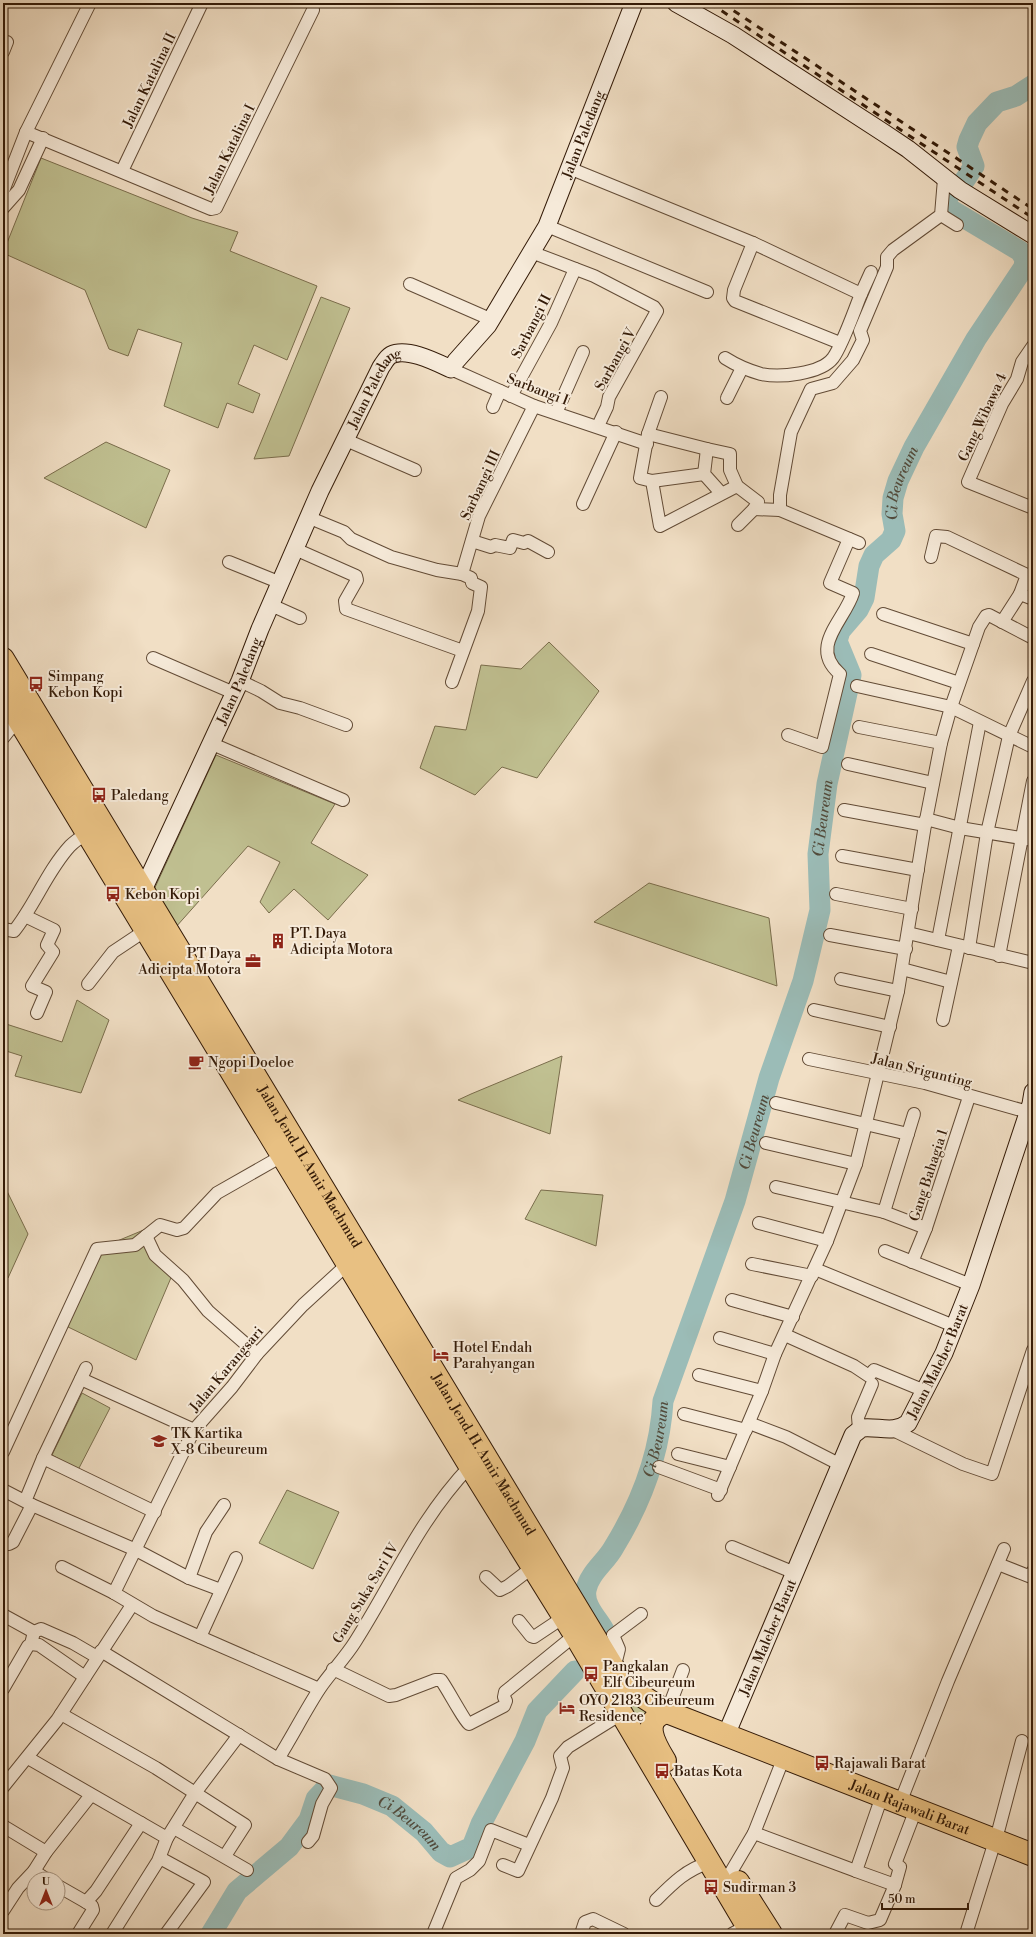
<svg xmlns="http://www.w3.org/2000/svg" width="1036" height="1937" viewBox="0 0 1036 1937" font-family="'Libre Bodoni',serif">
  <rect width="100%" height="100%" fill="#f1dfc5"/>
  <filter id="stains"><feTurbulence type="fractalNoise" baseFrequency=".005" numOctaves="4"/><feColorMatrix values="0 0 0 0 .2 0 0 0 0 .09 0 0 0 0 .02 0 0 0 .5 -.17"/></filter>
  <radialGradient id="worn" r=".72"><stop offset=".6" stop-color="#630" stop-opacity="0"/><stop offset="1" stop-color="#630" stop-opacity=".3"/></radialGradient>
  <!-- green -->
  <g fill="#c0c091" stroke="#7a6d4c">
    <path d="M41 158 192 218 238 232 230 251 317 286 287 360 254 345 238 384 260 394 253 413 227 403 218 428 164 406 182 343 138 329 128 356 109 349 85 290 3 253Z"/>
    <path d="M321 297 350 308 289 456 254 459Z"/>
    <path d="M106 442 170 470 146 528 44 478Z"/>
    <path d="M549 642 599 691 537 778 502 767 475 795 420 768 435 726 466 730 481 665 521 669Z"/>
    <path d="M216 755 335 804 311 843 368 875 328 920 294 889 269 913 260 902 280 862 248 846 175 928 152 894Z"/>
    <path d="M649 883 769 918 777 986 594 922Z"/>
    <path d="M77 1000 109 1020 81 1093 15 1076 22 1056 3 1050V1023L62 1042Z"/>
    <path d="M562 1056 550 1134 458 1100 471 1094Z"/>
    <path d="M3 1183 28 1234 8 1278 3 1275Z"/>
    <path d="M541 1190 603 1195 596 1246 525 1219Z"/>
    <path d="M146 1229 155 1255 176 1266 136 1360 64 1325 95 1263 110 1244Z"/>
    <path d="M82 1393 110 1408 78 1470 52 1455Z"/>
    <path d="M287 1490 339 1512 313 1569 259 1543Z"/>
    <path d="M620 1695 648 1712 641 1721 637 1734Z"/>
  </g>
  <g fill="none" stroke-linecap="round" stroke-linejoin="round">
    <!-- river -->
    <g stroke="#9bbcb7" stroke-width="21">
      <path id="s1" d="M606 1645C613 1629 582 1612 586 1590 589 1573 606 1562 614 1547 641 1503 660 1453 663 1401L735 1201 769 1078 803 981 820 910 818 854 827 784 851 675 837 641 840 631 858 610 864 598 869 566 874 555 891 540 895 531 892 514 893 498 898 481 914 447 976 339 1024 267 1025 259 1020 251 948 208C943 196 956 189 963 182 967 178 970 171 974 166L967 147 969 140 977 123 997 102 1016 96 1033 85"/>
      <path id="s2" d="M211 1934 237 1891 289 1847 309 1820 316 1799 329 1785 363 1794 392 1806 424 1832 441 1852 450 1857 472 1847 481 1824 525 1741 537 1711 575 1671"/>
    </g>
    <defs>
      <g id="street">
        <path d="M3 52 7 42"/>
        <path d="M26 132 211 209 216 208 313 10"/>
        <path d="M569 168 753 243 861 294C854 311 843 344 833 358 821 374 779 378 761 374 747 370 736 365 725 358"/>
        <path d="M122 171 202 3"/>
        <path d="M3 191 26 132 90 3"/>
        <path d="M3 208 19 190 43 138"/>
        <path d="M941 215 957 225"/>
        <path d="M547 226 707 292"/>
        <path d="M753 243 734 290 733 298 735 301 840 343"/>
        <path d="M531 252 594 276 654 307 657 311 609 397 607 407 598 426"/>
        <path d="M410 284 490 319"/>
        <path d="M861 294 871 272"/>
        <path d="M1033 346 1022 362 1017 379 1002 404 968 482 1033 508"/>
        <path d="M451 369 534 406 647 444"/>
        <path d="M511 396 551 323 575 269"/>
        <path d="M661 397 648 434 640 478 652 481 660 526 737 486 758 502 754 509 738 525"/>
        <path d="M727 398 742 368"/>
        <path d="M493 407 500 391"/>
        <path d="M556 413 583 352"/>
        <path d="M648 434 707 449"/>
        <path d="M346 440 415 470"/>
        <path d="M652 481 704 474"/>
        <path d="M721 493 704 474 707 449 730 454V470L737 486"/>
        <path d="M583 504 616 432"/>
        <path d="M754 509 780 510 859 543"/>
        <path d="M780 510V495L791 432 811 389 833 383 853 360 863 340 860 331 887 267V257L893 250 941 215 944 179"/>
        <path d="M310 518 344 532 351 539 391 557 437 570 462 574"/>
        <path d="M472 541 491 547 495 545 510 548 513 540 524 543 528 541 548 552"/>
        <path d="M295 549 356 576 357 580 345 601 346 609 463 651"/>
        <path d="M931 557 936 536 947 537 1027 575 1020 594 1033 599"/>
        <path d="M229 562 281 583"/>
        <path d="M271 605 300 618"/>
        <path d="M883 614 973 644"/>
        <path d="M1002 622 1020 594"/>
        <path d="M871 654 959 683"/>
        <path d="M153 658 234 693"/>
        <path d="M240 681 261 691 280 703 300 708 346 725"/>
        <path d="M452 682 478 611 481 587 472 583 471 578 462 574 479 516 534 406"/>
        <path d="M857 686 951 707 1033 747"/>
        <path d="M859 727 941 743"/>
        <path d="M788 735 822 747 840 674C808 647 845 620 853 593L830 583 849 539"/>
        <path d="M3 738 18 719"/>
        <path d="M210 743 343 800"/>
        <path d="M848 764 933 783"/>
        <path d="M844 810 925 825"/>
        <path d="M926 819 960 828 1033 840"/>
        <path d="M842 856 918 870"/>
        <path d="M836 894 912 909"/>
        <path d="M25 916 54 930 47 945 53 952 32 986 46 992 37 1013"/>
        <path d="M3 929 14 931C35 905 47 871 70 846 75 841 81 837 87 833"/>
        <path d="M908 933 1033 963"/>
        <path d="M830 935 906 949"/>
        <path d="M938 940 980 722"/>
        <path d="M969 948 987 833 1009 736 1033 681"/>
        <path d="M999 956 1033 781"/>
        <path d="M902 969 951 982"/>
        <path d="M841 979 898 991"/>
        <path d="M88 984 113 952 146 930"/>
        <path d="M814 1010 890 1027"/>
        <path d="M943 1020 959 946"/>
        <path d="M809 1059 925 1083 1028 1112"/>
        <path d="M776 1103 908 1134"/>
        <path d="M766 1143 856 1164"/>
        <path d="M776 1187 884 1212 926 1228"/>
        <path d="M884 1212 914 1114"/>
        <path d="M759 1223 827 1241"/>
        <path d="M146 1236 155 1255 183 1280 208 1311 257 1354"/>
        <path d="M885 1251 971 1285"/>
        <path d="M912 1262 926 1228 969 1097"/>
        <path d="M752 1264 812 1276"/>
        <path d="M815 1269 954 1326"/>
        <path d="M732 1300 793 1317"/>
        <path d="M785 1335 854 1366 869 1376 874 1370 925 1391"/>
        <path d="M720 1338 775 1354"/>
        <path d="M699 1375 762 1391"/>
        <path d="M81 1379 194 1430"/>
        <path d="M684 1414 746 1430"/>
        <path d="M749 1423 786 1437 841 1465"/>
        <path d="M859 1429 858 1417 872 1384"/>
        <path d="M891 1429 963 1464 992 1474 1033 1350"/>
        <path d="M3 1452 97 1249 135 1245 160 1225 177 1230 184 1228 217 1193 282 1156"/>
        <path d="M678 1454 730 1467"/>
        <path d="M43 1458 155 1512"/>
        <path d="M659 1467 721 1490"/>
        <path d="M3 1490 32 1505 136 1550 189 1578 221 1590"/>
        <path d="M718 1495 762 1391 775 1354 827 1241 856 1164 898 991 925 825 941 743 951 707 979 627 986 616 989 615 1033 638"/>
        <path d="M26 1499 43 1458 86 1368"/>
        <path d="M3 1543 9 1544 13 1542 32 1505"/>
        <path d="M732 1547 795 1573"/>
        <path d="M998 1564 1031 1577 1033 1571"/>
        <path d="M62 1567 114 1593 153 1616 200 1637 236 1558"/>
        <path d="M486 1577 500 1590 508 1586 533 1567"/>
        <path d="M189 1578 206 1532 224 1505"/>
        <path d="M114 1593 194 1430 232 1387 257 1354 303 1305 351 1261"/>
        <path d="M3 1615 34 1632"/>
        <path d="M519 1621 531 1636 534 1637 564 1617"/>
        <path d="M200 1637 319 1689"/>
        <path d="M31 1644 39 1645 85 1677"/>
        <path d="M101 1651 278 1759 325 1779 331 1788 322 1804 313 1836 308 1842"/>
        <path d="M611 1664 616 1661 619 1649 613 1635 641 1614"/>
        <path d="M333 1669 389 1696 396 1695 435 1680H441C447 1688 465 1722 469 1724L504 1706 506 1701 504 1697 505 1692 575 1635"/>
        <path d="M3 1689 28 1646 31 1644 34 1632 41 1629 73 1643 97 1657"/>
        <path d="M667 1712 683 1670"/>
        <path d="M61 1714 156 1768 245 1825 225 1856"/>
        <path d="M28 1758 167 1838"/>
        <path d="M278 1759C293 1735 305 1711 320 1688 331 1672 345 1658 355 1642 394 1581 418 1521 470 1466"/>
        <path d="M3 1787 57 1720 132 1605"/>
        <path d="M882 1796 856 1871 895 1885"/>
        <path d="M900 1803 948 1681 1004 1549"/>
        <path d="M3 1826 46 1852"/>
        <path d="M174 1828 247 1870"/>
        <path d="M754 1833 856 1871"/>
        <path d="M160 1858 204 1882 166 1934"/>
        <path d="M503 1865 518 1871 552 1798 563 1768 560 1756 568 1747 621 1714"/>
        <path d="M34 1871 46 1879"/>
        <path d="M731 1872 754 1833 784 1757"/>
        <path d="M58 1886 86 1902 96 1891 141 1823"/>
        <path d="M656 1900C674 1882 686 1870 710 1862"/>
        <path d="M3 1911 18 1888 34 1871 46 1852 91 1795"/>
        <path d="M78 1934 93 1910 92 1906 86 1902"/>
        <path d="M112 1934 158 1861 167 1838 195 1793 239 1735"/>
        <path d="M433 1934 456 1878 470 1870 479 1861 491 1830 529 1845"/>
        <path d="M581 1934 585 1922 593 1919 624 1934"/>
        <path d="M732 1934 747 1926"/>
        <path d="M835 1934 845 1915 868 1923 880 1920 895 1885 900 1867 895 1864 916 1809"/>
        <path d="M966 1934 999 1828 1022 1741"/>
      </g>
      <g id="secondary">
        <path d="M676 3 733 35 884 133 908 149 960 190 1033 235"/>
        <path id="s3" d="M143 890 240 681 260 629 320 491 381 367C384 363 387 357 391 355 407 347 436 362 451 369L456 361 488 325 547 226 634 3"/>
        <path id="s4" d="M726 1735 853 1435 862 1428C878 1426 894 1434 908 1423L944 1353 971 1285 1031 1104 1033 1092"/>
      </g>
      <g id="highway">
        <path id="s5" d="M3 659 611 1664C626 1689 643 1696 667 1712L1033 1855"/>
        <path d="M3 694 470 1466 575 1635 752 1934"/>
        <path d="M665 1761C656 1746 639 1720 667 1712"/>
        <path d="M738 1882 771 1934"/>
      </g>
    </defs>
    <!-- street casing -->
    <use href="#street" stroke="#624b36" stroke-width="14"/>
    <!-- secondary casing -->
    <use href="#secondary" stroke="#331a07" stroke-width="19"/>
    <!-- highway casing -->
    <use href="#highway" stroke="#331a07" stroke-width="24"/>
    <!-- street -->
    <use href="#street" stroke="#f6ead9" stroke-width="12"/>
    <!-- secondary -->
    <use href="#secondary" stroke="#f6ead9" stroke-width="17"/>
    <!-- highway -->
    <use href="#highway" stroke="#e8c082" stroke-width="22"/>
    <!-- rail -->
    <g stroke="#331a07" stroke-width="3" stroke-dasharray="7 7" stroke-linecap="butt">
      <path d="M710 3 1033 218"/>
      <path d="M722 3 1033 209"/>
    </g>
  </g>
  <!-- icons -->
  <defs>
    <symbol id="bus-bare" viewBox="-9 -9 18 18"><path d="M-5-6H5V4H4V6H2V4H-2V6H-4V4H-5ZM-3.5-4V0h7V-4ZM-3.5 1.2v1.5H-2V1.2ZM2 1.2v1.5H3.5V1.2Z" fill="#8f2418" stroke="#f6ead9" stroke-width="2.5" paint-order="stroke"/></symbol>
    <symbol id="building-bare" viewBox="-9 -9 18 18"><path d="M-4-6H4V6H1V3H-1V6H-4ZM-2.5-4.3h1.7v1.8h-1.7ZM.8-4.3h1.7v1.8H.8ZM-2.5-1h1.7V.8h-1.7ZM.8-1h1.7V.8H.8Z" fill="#8f2418" stroke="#f6ead9" stroke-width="2.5" paint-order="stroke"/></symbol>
    <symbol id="office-bare" viewBox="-9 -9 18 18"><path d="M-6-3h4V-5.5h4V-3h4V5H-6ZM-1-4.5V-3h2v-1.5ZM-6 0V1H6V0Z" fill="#8f2418" stroke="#f6ead9" stroke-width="2.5" paint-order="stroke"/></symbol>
    <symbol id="cafe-bare" viewBox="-9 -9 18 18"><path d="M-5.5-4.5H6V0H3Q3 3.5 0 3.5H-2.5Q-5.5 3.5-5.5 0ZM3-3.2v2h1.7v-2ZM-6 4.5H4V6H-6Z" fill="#8f2418" stroke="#f6ead9" stroke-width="2.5" paint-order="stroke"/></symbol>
    <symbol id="hotel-bare" viewBox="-9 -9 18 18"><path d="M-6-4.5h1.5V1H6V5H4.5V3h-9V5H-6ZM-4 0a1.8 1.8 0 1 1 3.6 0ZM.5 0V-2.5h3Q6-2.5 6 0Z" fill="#8f2418" stroke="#f6ead9" stroke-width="2.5" paint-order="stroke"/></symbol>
    <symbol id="school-bare" viewBox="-9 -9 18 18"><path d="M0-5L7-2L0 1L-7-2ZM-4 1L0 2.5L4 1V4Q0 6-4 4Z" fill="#8f2418" stroke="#f6ead9" stroke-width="2.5" paint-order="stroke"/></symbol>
  </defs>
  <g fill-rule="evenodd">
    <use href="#bus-bare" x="25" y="673" width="22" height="22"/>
    <use href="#bus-bare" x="88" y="784" width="22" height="22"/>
    <use href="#bus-bare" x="102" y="883" width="22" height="22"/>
    <use href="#building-bare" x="267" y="930" width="22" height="22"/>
    <use href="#office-bare" x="242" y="950" width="22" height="22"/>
    <use href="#cafe-bare" x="185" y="1051" width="22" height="22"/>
    <use href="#hotel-bare" x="430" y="1344" width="22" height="22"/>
    <use href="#school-bare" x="148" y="1430" width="22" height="22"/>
    <use href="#bus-bare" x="580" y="1663" width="22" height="22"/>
    <use href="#hotel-bare" x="556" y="1697" width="22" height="22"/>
    <use href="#bus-bare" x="811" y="1752" width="22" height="22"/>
    <use href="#bus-bare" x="651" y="1760" width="22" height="22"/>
    <use href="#bus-bare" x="700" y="1876" width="22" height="22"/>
  </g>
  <g text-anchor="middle" stroke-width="4" stroke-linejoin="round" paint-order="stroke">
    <!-- street labels -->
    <g font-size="14" fill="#331a07" stroke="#f6ead9">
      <text transform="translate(149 80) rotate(-64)" y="5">Jalan Katalina II</text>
      <text dy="5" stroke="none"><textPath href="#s3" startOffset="925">Jalan Paledang</textPath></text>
      <text transform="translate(229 149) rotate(-64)" y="5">Jalan Katalina I</text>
      <text transform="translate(531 326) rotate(-63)" y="5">Sarbangi II</text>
      <text transform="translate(615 359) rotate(-61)" y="5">Sarbangi V</text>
      <text transform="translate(538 389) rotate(21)" y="5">Sarbangi I</text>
      <text dy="5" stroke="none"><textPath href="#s3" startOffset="554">Jalan Paledang</textPath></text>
      <text transform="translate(982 417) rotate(-65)" y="5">Gang Wibawa 4</text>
      <text transform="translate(480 485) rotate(-65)" y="5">Sarbangi III</text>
      <text dy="5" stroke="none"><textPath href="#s3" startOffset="230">Jalan Paledang</textPath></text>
      <text transform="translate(922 1070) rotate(14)" y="5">Jalan Srigunting</text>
      <text dy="5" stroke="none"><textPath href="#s5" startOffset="593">Jalan Jend. H. Amir Machmud</textPath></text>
      <text transform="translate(928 1175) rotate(-72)" y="5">Gang Bahagia 1</text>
      <text dy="5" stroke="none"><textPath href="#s4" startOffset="453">Jalan Maleber Barat</textPath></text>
      <text transform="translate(226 1369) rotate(-50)" y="5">Jalan Karangsari</text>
      <text dy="5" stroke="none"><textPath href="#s5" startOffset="929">Jalan Jend. H. Amir Machmud</textPath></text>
      <text transform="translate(365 1593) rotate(-59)" y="5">Gang Suka Sari IV</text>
      <text dy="5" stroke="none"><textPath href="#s4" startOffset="106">Jalan Maleber Barat</textPath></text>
      <text dy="5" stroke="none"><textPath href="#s5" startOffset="1510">Jalan Rajawali Barat</textPath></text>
    </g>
    <!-- poi labels -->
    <g font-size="14" fill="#331a07" stroke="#f6ead9" text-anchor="start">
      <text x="48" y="681">Simpang<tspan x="48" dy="16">Kebon Kopi</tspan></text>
      <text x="111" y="800">Paledang</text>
      <text x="125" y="899">Kebon Kopi</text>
      <text x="290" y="938">PT. Daya<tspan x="290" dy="16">Adicipta Motora</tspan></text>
      <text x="241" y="958" text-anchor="end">PT Daya<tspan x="241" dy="16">Adicipta Motora</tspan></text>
      <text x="208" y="1067">Ngopi Doeloe</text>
      <text x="453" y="1352">Hotel Endah<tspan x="453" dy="16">Parahyangan</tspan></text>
      <text x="171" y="1438">TK Kartika<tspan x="171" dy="16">X-8 Cibeureum</tspan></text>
      <text x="603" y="1671">Pangkalan<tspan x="603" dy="16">Elf Cibeureum</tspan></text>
      <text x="579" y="1705">OYO 2183 Cibeureum<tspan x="579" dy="16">Residence</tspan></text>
      <text x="834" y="1768">Rajawali Barat</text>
      <text x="674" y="1776">Batas Kota</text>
      <text x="723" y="1892">Sudirman 3</text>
    </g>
    <!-- water labels -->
    <g font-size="15" font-style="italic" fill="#524b3c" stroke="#f6ead9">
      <text dy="5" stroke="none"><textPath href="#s1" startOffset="1237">Ci Beureum</textPath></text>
      <text dy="5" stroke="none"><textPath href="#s1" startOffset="876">Ci Beureum</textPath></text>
      <text dy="5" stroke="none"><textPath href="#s1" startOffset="552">Ci Beureum</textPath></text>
      <text dy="5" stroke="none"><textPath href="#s1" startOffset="229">Ci Beureum</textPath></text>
      <text dy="5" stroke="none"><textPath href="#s2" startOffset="284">Ci Beureum</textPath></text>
    </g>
  </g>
  <!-- margin -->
  <rect width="1036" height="1937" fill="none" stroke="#f1dfc5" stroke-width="16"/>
  <rect x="4" y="4" width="1028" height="1929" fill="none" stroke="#331a07" stroke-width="2"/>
  <rect x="8" y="8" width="1020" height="1921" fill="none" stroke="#331a07"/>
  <!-- north arrow -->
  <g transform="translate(46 1891)"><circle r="19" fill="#f6ead9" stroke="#a89785"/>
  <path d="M0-3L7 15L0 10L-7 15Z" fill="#8f2418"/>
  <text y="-6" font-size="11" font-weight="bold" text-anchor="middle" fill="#331a07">U</text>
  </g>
  <!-- scale -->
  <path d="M882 1903v6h86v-6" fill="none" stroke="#331a07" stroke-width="2"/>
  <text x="888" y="1903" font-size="12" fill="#331a07" stroke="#f6ead9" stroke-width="3" paint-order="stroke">50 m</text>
  <rect width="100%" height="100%" filter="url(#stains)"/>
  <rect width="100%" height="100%" fill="url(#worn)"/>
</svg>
